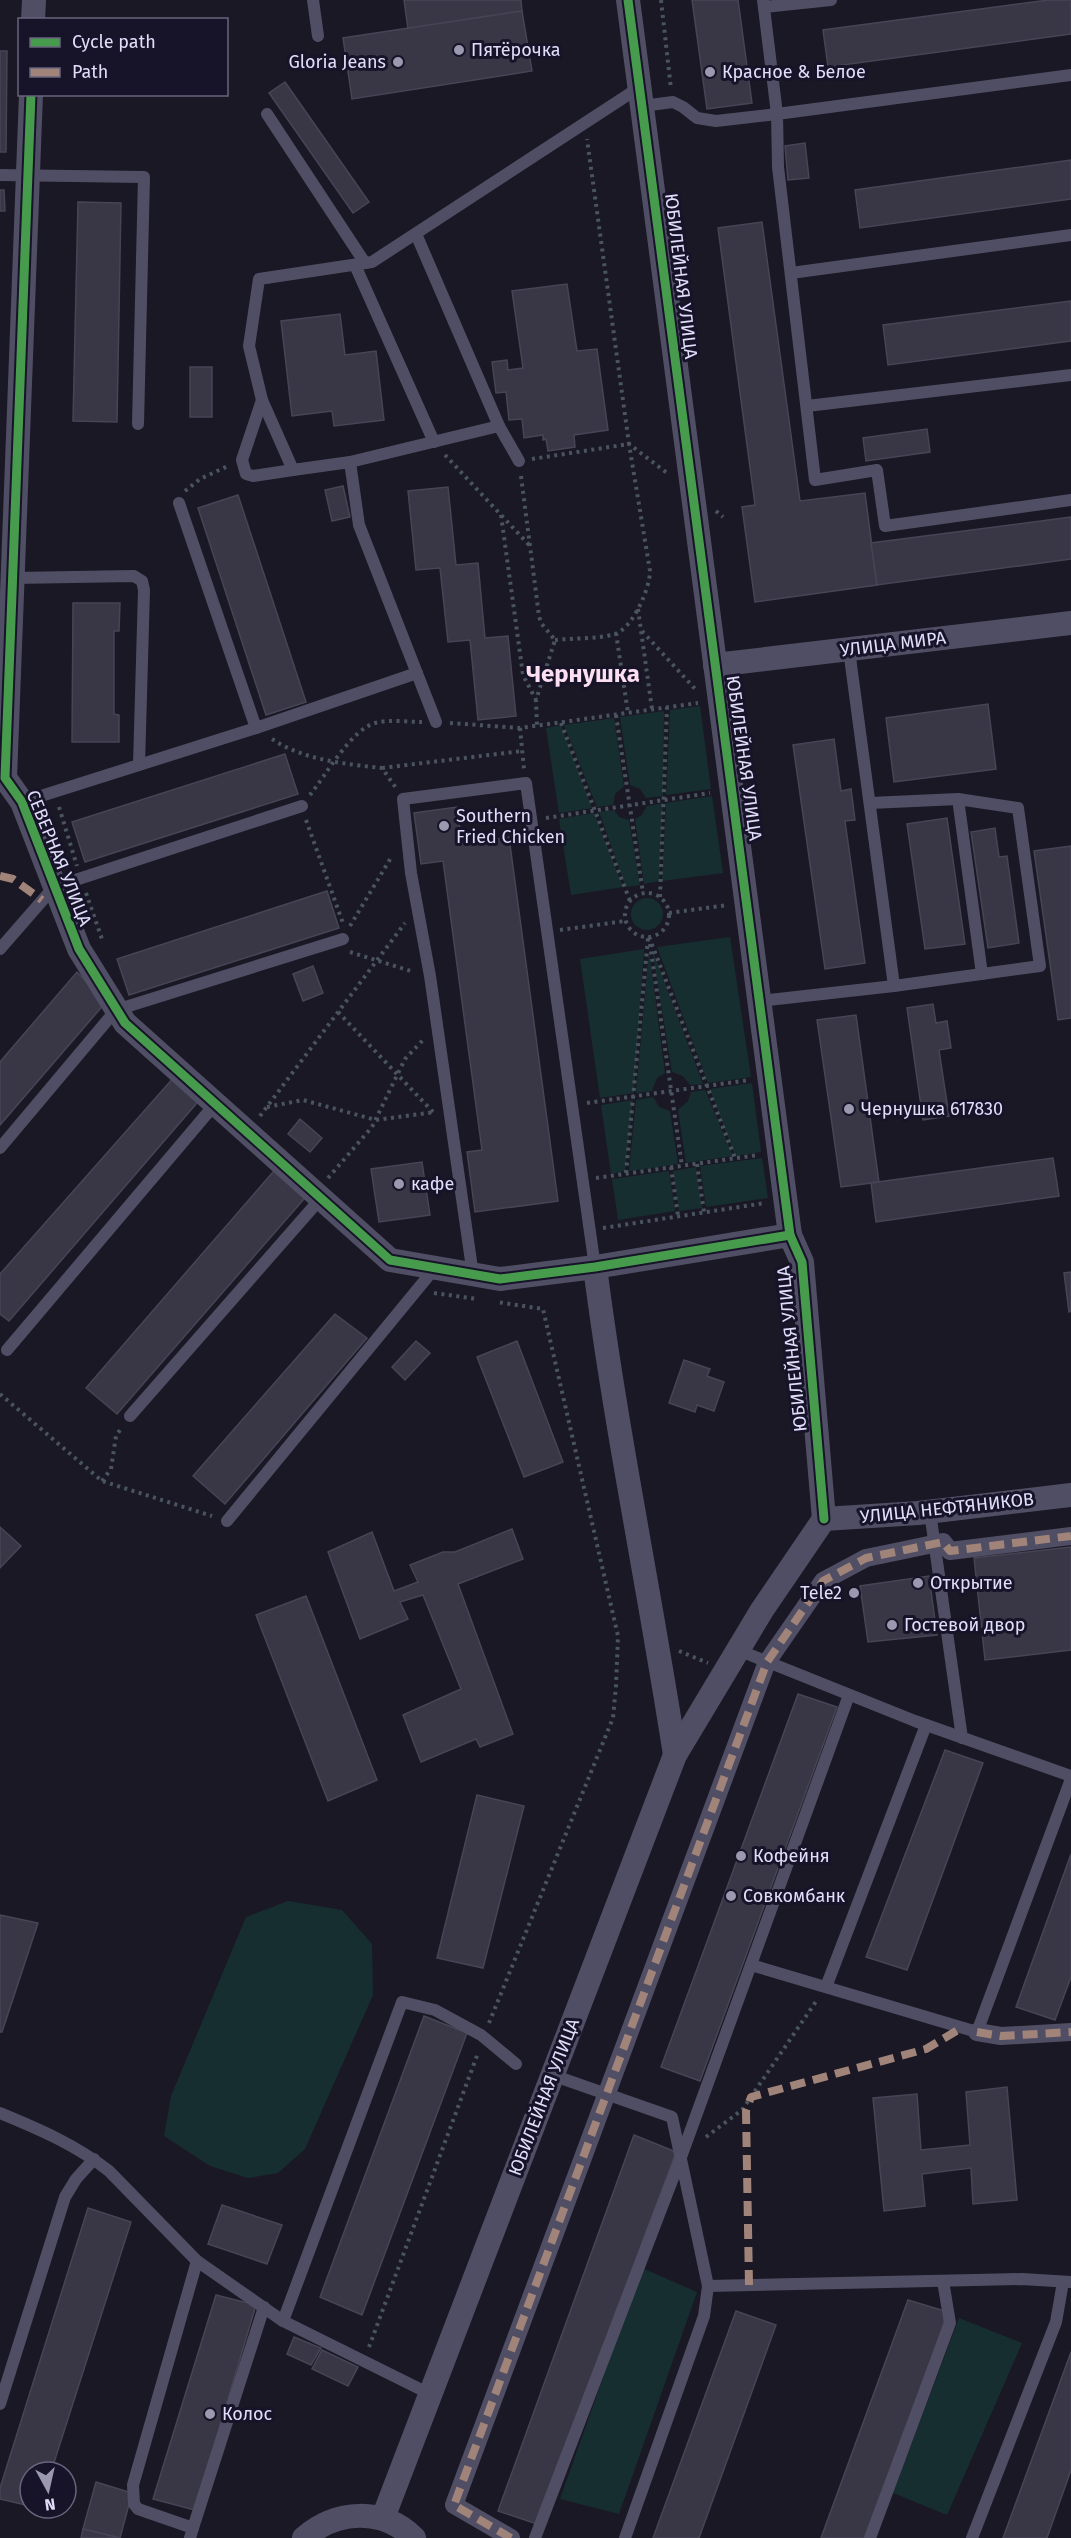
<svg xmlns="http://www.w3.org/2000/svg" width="1071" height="2538" viewBox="0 0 1071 2538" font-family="'Fira Sans',sans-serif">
  <rect width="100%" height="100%" fill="#1a1824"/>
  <!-- green -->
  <g fill="#172e30">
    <path d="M700 706 711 789 666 795 670 710Z"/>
    <path d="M664 711 663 796 646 798 640 789 630 785 620 717Z"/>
    <path d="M614 718 624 786 615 794 613 805 597 807 564 725Z"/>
    <path d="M561 725 592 808 559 813 546 728Z"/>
    <path d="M712 796 723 873 662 881 666 803Z"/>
    <path d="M663 803 659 881 644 884 635 819 642 815 647 806Z"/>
    <path d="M614 810 619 817 629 820 640 885 626 887 599 812Z"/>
    <path d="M594 813 623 887 571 895 559 819Z"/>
    <circle cx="647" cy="914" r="16"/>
    <path d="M730 937 751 1077 708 1083 657 947Z"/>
    <path d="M644 949 634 1093 600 1098 580 959Z"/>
    <path d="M652 949 703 1084 690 1085 683 1076 672 1072Z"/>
    <path d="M649 950 665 1073 657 1078 652 1091 636 1093Z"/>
    <path d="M752 1083 761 1152 735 1156 710 1089Z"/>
    <path d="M705 1090 733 1156 686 1163 678 1110 688 1101 691 1092Z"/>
    <path d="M653 1097 659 1107 670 1111 678 1164 629 1171 636 1100Z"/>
    <path d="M633 1100 625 1171 611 1174 601 1105Z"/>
    <path d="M762 1158 768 1198 706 1207 700 1166Z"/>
    <path d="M696 1167 702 1208 679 1211 673 1171Z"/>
    <path d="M669 1171 675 1211 618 1220 612 1179Z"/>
    <path d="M288 1901 342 1910 372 1944 373 1995 305 2149 278 2173 248 2178 210 2166 164 2136 171 2096 246 1917Z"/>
    <path d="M642 2268 697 2292 619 2514 560 2499Z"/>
    <path d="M959 2318 1022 2343 947 2515 893 2493Z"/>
  </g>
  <!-- building -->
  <g fill="#393745" stroke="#474456" stroke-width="1.5">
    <path d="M404 0H521L522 11 408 29Z"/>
    <path d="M692 0H738L752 103 707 109Z"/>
    <path d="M1048 0H1071V34L828 67 823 30Z"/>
    <path d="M522 11 532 71 352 99 343 38Z"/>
    <path d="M0 51H7L6 152H0Z"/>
    <path d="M285 82 369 202 353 213 269 93Z"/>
    <path d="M805 143 809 178 788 180 785 146Z"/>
    <path d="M1071 160V199L860 228 855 190Z"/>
    <path d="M0 190H4L5 211H0Z"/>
    <path d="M78 202 121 203 117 422 73 421Z"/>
    <path d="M762 222 800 501 865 493 877 585 755 602 742 507 755 505 718 228Z"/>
    <path d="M567 284 577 351 597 349 608 430 574 435 575 447 548 451 546 439 543 440V435L524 438 522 419 509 420 506 392 496 393 492 362 507 360 508 370 523 368 512 291Z"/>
    <path d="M1071 301V341L888 365 883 325Z"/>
    <path d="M340 314 345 355 376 351 384 420 334 426 332 411 292 416 281 321Z"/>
    <rect x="190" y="367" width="22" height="50"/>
    <path d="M927 429 930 452 866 461 863 438Z"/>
    <path d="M343 486 350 517 332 521 325 490Z"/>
    <path d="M448 487 456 565 478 563 485 638 508 636 516 716 478 720 470 640 448 642 440 568 416 570 408 491Z"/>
    <path d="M238 495 306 702 266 715 198 508Z"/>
    <path d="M1071 517V559L877 585 871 543Z"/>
    <path d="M73 603H120L119 631H114V714L119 715V742H72Z"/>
    <path d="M988 704 996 769 894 782 886 718Z"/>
    <path d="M834 739 841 791 851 789 855 820 845 821 865 963 825 969 793 745Z"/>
    <path d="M285 754 298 794 85 862 72 822Z"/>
    <path d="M457 807 462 844 509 837 558 1201 475 1212 467 1152 482 1150 443 861 421 864 414 813Z"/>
    <path d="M947 818 965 944 925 949 907 824Z"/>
    <path d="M995 828 999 857 1007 856 1019 943 988 948 971 832Z"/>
    <path d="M1071 846V1018L1058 1020 1034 851Z"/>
    <path d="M327 891 339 928 129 995 117 959Z"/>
    <path d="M313 966 323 993 303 1001 293 974Z"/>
    <path d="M77 972 106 1002 0 1125V1062Z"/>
    <path d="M933 1004 936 1023 947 1021 951 1048 939 1050 949 1116 923 1120 907 1008Z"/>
    <path d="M856 1015 879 1182 841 1187 817 1020Z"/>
    <path d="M175 1076 202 1097 9 1321 0 1314V1274Z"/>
    <path d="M300 1119 322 1138 310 1152 288 1134Z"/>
    <path d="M1053 1158 1059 1196 876 1222 871 1183Z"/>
    <path d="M422 1162 430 1215 379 1222 371 1169Z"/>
    <path d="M279 1165 310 1192 117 1414 86 1388Z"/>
    <path d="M1071 1272V1311L1069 1312 1064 1273Z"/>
    <path d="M335 1314 367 1338 225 1504 193 1476Z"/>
    <path d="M416 1341 430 1353 405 1380 392 1367Z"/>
    <path d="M517 1341 563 1462 524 1477 477 1357Z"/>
    <path d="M684 1360 710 1369 707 1376 724 1382 714 1411 697 1405 695 1412 669 1403Z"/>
    <path d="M0 1527 21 1546 0 1568Z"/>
    <path d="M512 1529 523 1559 458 1584 513 1734 480 1747 476 1739 421 1762 403 1715 461 1689 423 1595 400 1602 408 1619 360 1639 328 1552 372 1532 394 1591 418 1582 410 1565 443 1552H455Z"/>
    <path d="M1071 1547V1650L985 1660 974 1558Z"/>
    <path d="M929 1576 937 1635 868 1642 860 1586Z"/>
    <path d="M306 1596 377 1780 328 1801 256 1615Z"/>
    <path d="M798 1694 837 1707 700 2081 661 2067Z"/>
    <path d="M945 1750 983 1763 907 1970 866 1957Z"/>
    <path d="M477 1795 524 1806 483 1968 437 1958Z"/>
    <path d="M1071 1854V1977L1055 2020 1016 2007Z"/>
    <path d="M0 1915 38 1923 2 2032H0Z"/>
    <path d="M424 2016 467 2033 362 2315 320 2297Z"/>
    <path d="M1007 2087 1017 2200 973 2204 971 2168 922 2174 925 2206 884 2211 873 2098 917 2094 921 2150 970 2145 966 2092Z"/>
    <path d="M634 2135 676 2152 537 2524 498 2511Z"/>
    <path d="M222 2205 282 2225 267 2264 208 2244Z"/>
    <path d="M88 2208 131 2222 51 2472H30V2506L0 2499V2488Z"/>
    <path d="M216 2295 256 2305 195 2510 153 2499Z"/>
    <path d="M908 2300 948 2312 867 2538H821Z"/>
    <path d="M736 2311 776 2325 699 2538H653Z"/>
    <path d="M294 2337 321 2348 311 2365 287 2354Z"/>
    <path d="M322 2350 358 2367 348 2386 312 2369Z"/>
    <path d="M1071 2352V2470L1047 2538H1003Z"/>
    <path d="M96 2482 132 2493 120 2538 83 2529Z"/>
    <path d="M83 2529 120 2538H81Z"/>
  </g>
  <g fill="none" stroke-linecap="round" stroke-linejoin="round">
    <!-- path -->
    <g stroke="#4a5461" stroke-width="4" stroke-dasharray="3 4.5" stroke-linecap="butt">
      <path d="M661 0 671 89"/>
      <path d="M445 455 530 546"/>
      <path d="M532 459 629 444 587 139"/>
      <path d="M521 476 539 616 541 623 555 640 536 700 537 726"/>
      <path d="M185 491 200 479 228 466"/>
      <path d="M716 511 723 517"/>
      <path d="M501 515 523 675 536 700"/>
      <path d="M638 609 652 709"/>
      <path d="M642 631 697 691"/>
      <path d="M616 633 628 713"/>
      <path d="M555 640C572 638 599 639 615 634 633 628 650 588 650 571L629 444 667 473"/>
      <path d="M616 715 643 893"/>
      <path d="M450 723 520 728 698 703"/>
      <path d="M561 723 630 901"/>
      <path d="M520 728 524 769"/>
      <path d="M272 739C303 760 345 764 382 768L396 788"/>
      <path d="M382 768 522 751"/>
      <path d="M310 795C325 776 352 729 375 723 389 719 407 722 422 722"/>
      <path d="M59 807 77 866"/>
      <path d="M546 818 710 793"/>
      <path d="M306 820 344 926"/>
      <circle cx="647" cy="915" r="22"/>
      <path d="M86 893 103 942"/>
      <path d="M660 897 667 707"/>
      <path d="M669 913 728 905"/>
      <path d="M350 926 392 856"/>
      <path d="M560 930 625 921"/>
      <path d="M649 937 735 1158"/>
      <path d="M650 944 682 1166"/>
      <path d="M350 952 414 972"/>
      <path d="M338 1012 433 1112"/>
      <path d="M587 1103 749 1080"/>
      <path d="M267 1107 303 1100 376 1120 435 1112"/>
      <path d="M260 1116 405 923"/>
      <path d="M697 1164 704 1212"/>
      <path d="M671 1167 678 1216"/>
      <path d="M626 1173 648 938"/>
      <path d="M328 1178 372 1127 405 1059 423 1040"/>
      <path d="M596 1178 758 1155"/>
      <path d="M603 1228 765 1203"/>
      <path d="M434 1293 477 1299"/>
      <path d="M0 1394 102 1481 212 1516"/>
      <path d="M102 1481 111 1469 116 1436 122 1427"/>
      <path d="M679 1651 708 1663"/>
      <path d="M489 2023 613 1718 616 1686 618 1636 543 1309 497 1302"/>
      <path d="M706 2137 742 2110 817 2000"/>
      <path d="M369 2347 478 2053"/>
    </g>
    <!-- service -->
    <g stroke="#504e64" stroke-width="12">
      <path d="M313 0 318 36"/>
      <path d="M764 7 831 0"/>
      <path d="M1071 75 777 114 778 167 815 480 877 470 885 526 1071 500"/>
      <path d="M642 106 673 102 683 107 697 118 716 121 777 114 763 0"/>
      <path d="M267 114 365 263"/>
      <path d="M0 175 144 177 138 424"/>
      <path d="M355 265 434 442"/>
      <path d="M791 273 1071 235"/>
      <path d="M262 400 242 460 246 474 253 476 293 470"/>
      <path d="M807 406 1071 375"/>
      <path d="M499 426 519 461"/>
      <path d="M350 462 499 426 416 234"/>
      <path d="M13 578 134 576 142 581 144 590 139 765"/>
      <path d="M849 650 894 986"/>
      <path d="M436 722 359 525 350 462 293 470 262 400 249 346 259 279 372 262 640 87"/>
      <path d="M256 728 417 673"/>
      <path d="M958 799 982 974"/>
      <path d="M22 802 256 728 179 503"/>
      <path d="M0 949 54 887 302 806"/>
      <path d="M760 1001 894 986 1040 966 1018 808 958 799 870 803"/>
      <path d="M0 1148 116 1010 343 939"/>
      <path d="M473 1275 430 976 411 873 403 799 526 783 595 1267"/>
      <path d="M7 1350 216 1103"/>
      <path d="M130 1416 322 1197"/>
      <path d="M930 1512 962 1738"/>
      <path d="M227 1521 435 1268"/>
      <path d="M738 1650 915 1721 1071 1776"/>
      <path d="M751 1965 977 2032 1071 1779"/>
      <path d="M826 1987 926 1725"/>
      <path d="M552 2075 672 2117 708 2286 1022 2279 1071 2282"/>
      <path d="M0 2113C39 2129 76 2145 109 2171L197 2261 283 2321 430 2394"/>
      <path d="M283 2321 402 2002 435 2010 481 2035 516 2064"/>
      <path d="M0 2404 65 2197 76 2179 94 2159"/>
      <path d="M193 2528 264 2307"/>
      <path d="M190 2538 193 2528 138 2509 134 2504 133 2485 197 2261"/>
      <path d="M535 2538 681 2157 849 1695"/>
      <path d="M625 2538 704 2316 708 2286"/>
      <path d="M870 2538 950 2323 943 2281"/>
      <path d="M972 2538 1056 2322 1063 2282"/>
    </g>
    <!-- pedestrian -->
    <g stroke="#504e64" stroke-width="18">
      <path d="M977 2032 1001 2036 1071 2032"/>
      <path d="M511 2538 454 2505 767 1662 823 1581 866 1558 943 1542 950 1551 1071 1536"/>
    </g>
    <!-- minor -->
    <g stroke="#504e64" stroke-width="24">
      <path d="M628 0 790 1235 802 1262 824 1519"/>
      <path d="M33 20 34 0"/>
      <path d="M31 94 5 778 22 802 79 949 125 1023 390 1260 500 1279 595 1267 790 1235"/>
      <path d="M715 665 1071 623"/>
      <path d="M595 1267C616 1431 650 1592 675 1755"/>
      <path d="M824 1519 918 1513 1071 1495"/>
      <path d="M383 2518 675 1755 762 1610 824 1519"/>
      <path d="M304 2538C336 2510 382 2507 414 2538"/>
    </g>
    <!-- quiet -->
    <g stroke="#a18479" stroke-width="8" stroke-dasharray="15 8" stroke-linecap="butt">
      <path d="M0 876 13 879 42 900"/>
      <path d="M977 2032 1001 2036 1071 2032"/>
      <path d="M749 2285 746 2111 751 2097 926 2049 963 2027"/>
      <path d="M511 2538 454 2505 767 1662 823 1581 866 1558 943 1542 950 1551 1071 1536"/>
    </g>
    <defs>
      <g id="cycleway">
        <path d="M628 0 790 1235 802 1262 824 1519"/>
        <path d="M31 94 5 778 22 802 79 949 125 1023 390 1260 500 1279 595 1267 790 1235"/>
      </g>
    </defs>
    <!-- cycleway casing -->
    <use href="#cycleway" stroke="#171329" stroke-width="13"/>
    <!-- cycleway -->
    <use href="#cycleway" stroke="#469c4c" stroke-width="9"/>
  </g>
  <!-- markers -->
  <g fill="#9b99b0" stroke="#171329" stroke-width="2">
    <circle cx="459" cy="50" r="6"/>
    <circle cx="398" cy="62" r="6"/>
    <circle cx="710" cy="72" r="6"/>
    <circle cx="444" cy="826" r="6"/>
    <circle cx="849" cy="1109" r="6"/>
    <circle cx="399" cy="1184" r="6"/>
    <circle cx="918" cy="1583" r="6"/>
    <circle cx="854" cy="1593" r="6"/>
    <circle cx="892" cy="1625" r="6"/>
    <circle cx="741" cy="1856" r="6"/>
    <circle cx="731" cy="1896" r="6"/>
    <circle cx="210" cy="2414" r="6"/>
  </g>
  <g text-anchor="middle" stroke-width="6" stroke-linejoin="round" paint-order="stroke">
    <!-- poi labels -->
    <g font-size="18" fill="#e1defc" stroke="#171329" text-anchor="start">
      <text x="471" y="56">Пятёрочка</text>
      <text x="386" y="68" text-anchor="end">Gloria Jeans</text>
      <text x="722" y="78">Красное &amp; Белое</text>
      <text x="456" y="822">Southern<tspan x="456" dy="21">Fried Chicken</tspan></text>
      <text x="861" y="1115">Чернушка 617830</text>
      <text x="411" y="1190">кафе</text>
      <text x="930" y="1589">Открытие</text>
      <text x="842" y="1599" text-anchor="end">Tele2</text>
      <text x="904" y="1631">Гостевой двор</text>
      <text x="753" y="1862">Кофейня</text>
      <text x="743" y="1902">Совкомбанк</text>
      <text x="222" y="2420">Колос</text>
    </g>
    <!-- street labels -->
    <g font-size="18" fill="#e1defc" stroke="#171329">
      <text transform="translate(681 276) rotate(83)" y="6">ЮБИЛЕЙНАЯ УЛИЦА</text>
      <text transform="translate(893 644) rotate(-7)" y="6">УЛИЦА МИРА</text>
      <text transform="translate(744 758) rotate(82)" y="6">ЮБИЛЕЙНАЯ УЛИЦА</text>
      <text transform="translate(59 858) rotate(68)" y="6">СЕВЕРНАЯ УЛИЦА</text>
      <text transform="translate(792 1349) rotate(-96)" y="6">ЮБИЛЕЙНАЯ УЛИЦА</text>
      <text transform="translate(947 1508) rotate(-6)" y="6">УЛИЦА НЕФТЯНИКОВ</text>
      <text transform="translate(544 2097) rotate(-69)" y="6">ЮБИЛЕЙНАЯ УЛИЦА</text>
    </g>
    <!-- district labels -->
    <g font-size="24" font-weight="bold" fill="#fcdff1" stroke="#171329">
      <text x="583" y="682">Чернушка</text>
    </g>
  </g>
  <!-- legend -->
  <rect x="18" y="18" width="210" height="78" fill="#171329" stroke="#68647d" stroke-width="1.5"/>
  <rect x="30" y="38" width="30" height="9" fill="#469c4c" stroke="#68647d" stroke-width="1.5"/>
  <text x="72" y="48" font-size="18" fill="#e1defc">Cycle path</text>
  <rect x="30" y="68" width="30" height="9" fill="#a18479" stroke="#68647d" stroke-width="1.5"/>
  <text x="72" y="78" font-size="18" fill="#e1defc">Path</text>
  <!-- north arrow -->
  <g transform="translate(48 2490) rotate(172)"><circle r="28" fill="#171329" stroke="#68647d" stroke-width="1.5"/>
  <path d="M0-4.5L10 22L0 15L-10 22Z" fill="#9b99b0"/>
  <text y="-9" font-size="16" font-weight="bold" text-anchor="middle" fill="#e1defc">N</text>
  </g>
</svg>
